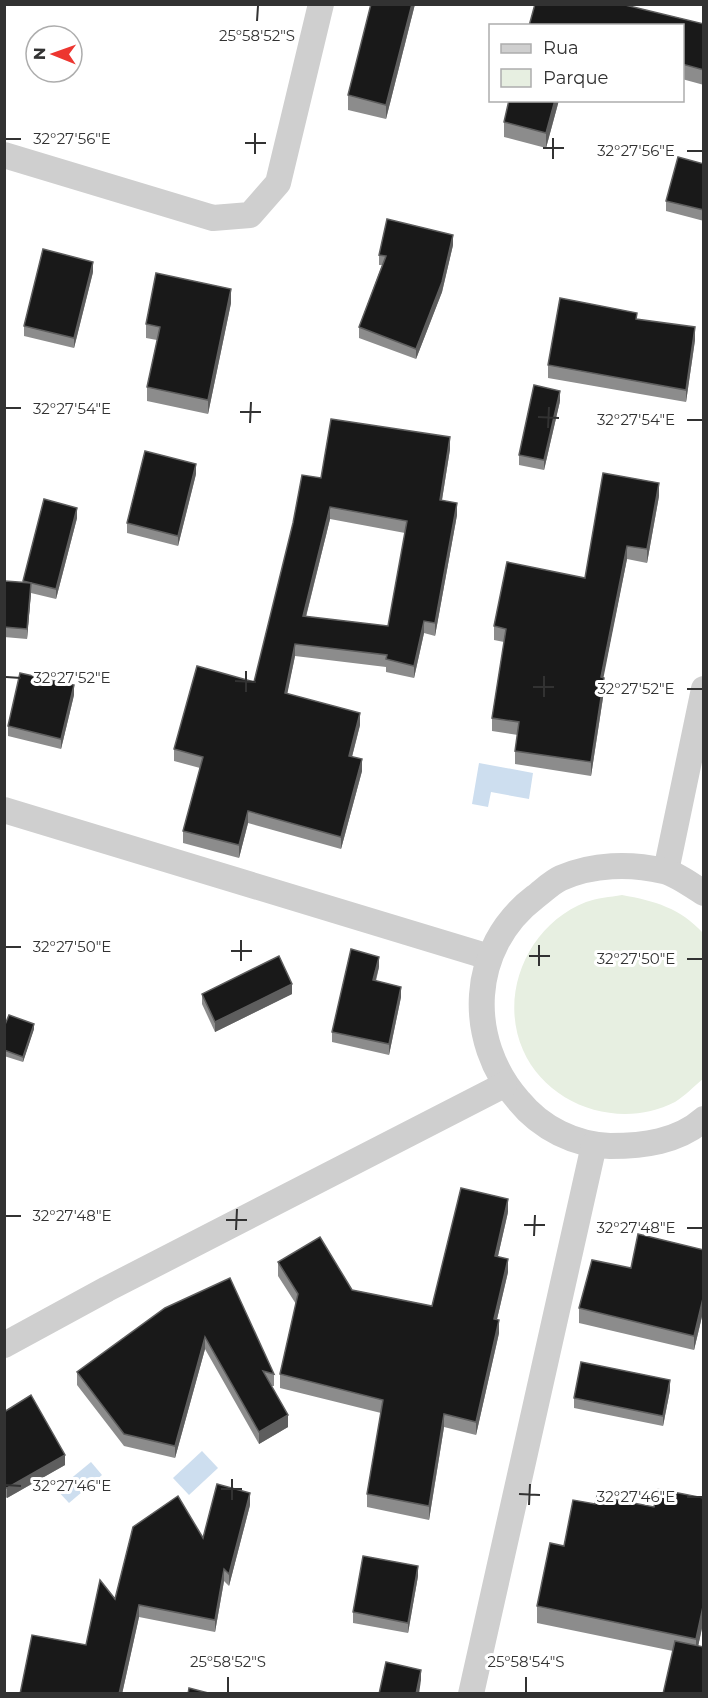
<svg xmlns="http://www.w3.org/2000/svg" width="708" height="1698" viewBox="0 0 708 1698" font-family="Montserrat,sans-serif">
  <rect width="100%" height="100%" fill="#fff"/>
  <!-- green -->
  <path fill="#e7efe1" d="M622 895C655 901 680 908 703 933V1079C694 1086 685 1096 675 1102 621 1130 548 1107 523 1050 498 993 529 924 586 902 597 898 610 897 622 895Z"/>
  <!-- water -->
  <g fill="#cddeef">
    <path d="M479 763 533 773 529 799 491 792 488 807 472 804Z"/>
    <path d="M202 1451 218 1468 189 1495 173 1478Z"/>
    <path d="M91 1462 102 1475 69 1503 57 1490Z"/>
  </g>
  <g fill="none" stroke-linecap="round" stroke-linejoin="round">
    <!-- street -->
    <g stroke="#cfcfcf" stroke-width="26">
      <path d="M4 155 213 218 250 215 278 183 321 4"/>
      <path d="M4 810 489 957"/>
      <path d="M666 871 704 689"/>
      <path d="M704 893C692 886 677 874 664 871 630 863 593 864 561 878 552 882 543 891 535 897 469 947 465 1040 519 1101 541 1128 575 1145 610 1146 643 1146 678 1142 704 1119"/>
      <path d="M4 1345 107 1289 504 1085"/>
      <path d="M471 1694 594 1145"/>
    </g>
  </g>
  <!-- wall -->
  <g fill="#8c8c8c" fill-rule="evenodd">
    <path d="M415 4 386 119 348 110V95Z"/>
    <path d="M704 24V85L682 79V26Z"/>
    <path d="M559 100 546 148 504 137V122Z"/>
    <path d="M704 164V221L666 211V201Z"/>
    <path d="M453 245 442 292 416 359 359 338V327L382 265H379V255Z"/>
    <path d="M93 272 74 348 24 336V326Z"/>
    <path d="M231 303 208 414 147 401V387L157 340 146 338V324Z"/>
    <path d="M637 319 695 340 686 402 548 378V365Z"/>
    <path d="M560 401 544 470 519 465V455Z"/>
    <path d="M450 449 442 500 457 515 435 636 424 633 414 678 386 672V667L295 656 287 693 360 725 352 757 362 771 341 849 248 823 239 858 183 843V831L200 768 174 761V749L254 682 321 478ZM330 519 405 533 388 626 306 617Z"/>
    <path d="M196 474 178 546 127 533V523Z"/>
    <path d="M659 496 647 563 627 559 603 677 604 691 591 776 515 764V751L518 735 492 731V718L504 642 494 640V626L585 578Z"/>
    <path d="M44 499 77 518 56 599 31 593 27 639 4 637V586L23 582Z"/>
    <path d="M74 695 61 749 8 736V726Z"/>
    <path d="M379 967 376 981 401 997 389 1055 332 1042V1032Z"/>
    <path d="M202 994H292L215 1032 202 1004Z"/>
    <path d="M4 1027 34 1029 23 1062 4 1056Z"/>
    <path d="M508 1212 498 1256 508 1272 497 1319 499 1333 476 1435 444 1427 429 1520 367 1507V1494L381 1413 280 1388V1374L296 1304 278 1276V1262L352 1290 432 1306Z"/>
    <path d="M704 1250V1308L694 1350 579 1323V1308L631 1268Z"/>
    <path d="M165 1308 274 1374V1386H271L288 1427 259 1444 205 1349 175 1458 124 1446 77 1385V1372Z"/>
    <path d="M670 1390 663 1426 574 1408V1398Z"/>
    <path d="M4 1412 65 1465 7 1498 4 1496Z"/>
    <path d="M704 1498V1619L698 1646 673 1651 537 1623V1606L564 1546 595 1504 654 1507Z"/>
    <path d="M250 1505 229 1586 224 1581 215 1632 139 1617 122 1694H20L86 1645 115 1599Z"/>
    <path d="M418 1576 408 1633 353 1623V1612Z"/>
  </g>
  <!-- shaded-wall -->
  <g fill="#5e5e5e">
    <path d="M412 4H415L386 119V105Z"/>
    <path d="M555 100H559L546 148V133Z"/>
    <path d="M453 235V245L442 292 416 359V349Z"/>
    <path d="M93 262V272L74 348V338Z"/>
    <path d="M231 289V303L208 414V400Z"/>
    <path d="M695 327V340L686 402V390Z"/>
    <path d="M560 391V401L544 470V460Z"/>
    <path d="M450 437V449L440 512V500Z"/>
    <path d="M196 464V474L178 546V536Z"/>
    <path d="M659 483V496L647 563V549Z"/>
    <path d="M457 503V515L435 636V623Z"/>
    <path d="M330 507V519L303 628V616Z"/>
    <path d="M77 508V518L56 599V589Z"/>
    <path d="M627 546V559L601 690V677Z"/>
    <path d="M31 583V593L27 639V629Z"/>
    <path d="M424 621V633L414 678V666Z"/>
    <path d="M295 644V656L285 705V693Z"/>
    <path d="M604 678V691L591 776V762Z"/>
    <path d="M74 685V695L61 749V739Z"/>
    <path d="M360 713V725L349 768V756Z"/>
    <path d="M362 759V771L341 849V837Z"/>
    <path d="M248 811V823L239 858V845Z"/>
    <path d="M379 957V967L373 990V980Z"/>
    <path d="M292 984V994L215 1032V1022Z"/>
    <path d="M401 987V997L389 1055V1044Z"/>
    <path d="M34 1024V1029L23 1062V1057Z"/>
    <path d="M508 1199V1212L495 1269V1256Z"/>
    <path d="M508 1259V1272L494 1332V1319Z"/>
    <path d="M704 1294V1308L694 1350V1336Z"/>
    <path d="M499 1320V1333L476 1435V1422Z"/>
    <path d="M205 1337V1349L175 1458V1446Z"/>
    <path d="M670 1380V1390L663 1426V1416Z"/>
    <path d="M444 1414V1427L429 1520V1506Z"/>
    <path d="M288 1415V1427L259 1444V1432Z"/>
    <path d="M65 1455V1465L7 1498V1488Z"/>
    <path d="M250 1493V1505L229 1586V1574Z"/>
    <path d="M418 1566V1576L408 1633V1623Z"/>
    <path d="M224 1569V1581L215 1632V1620Z"/>
    <path d="M704 1602V1619L696 1656V1639Z"/>
    <path d="M139 1605V1617L122 1694H119Z"/>
    <path d="M421 1670V1680L419 1694H416Z"/>
  </g>
  <!-- building -->
  <g fill="#191919" stroke="#5e5e5e" stroke-width="1.5" fill-rule="evenodd">
    <path d="M371 4H412L386 105 348 95Z"/>
    <path d="M535 4H621L704 24V70L682 64V26H529Z"/>
    <path d="M509 100H555L546 133 504 122Z"/>
    <path d="M678 157 704 164V210L666 201Z"/>
    <path d="M387 219 453 235 442 282 416 349 359 327 386 256 379 255Z"/>
    <path d="M43 249 93 262 74 338 24 326Z"/>
    <path d="M156 273 231 289 208 400 147 387 160 327 146 324Z"/>
    <path d="M560 298 637 313 636 319 695 327 686 390 548 365Z"/>
    <path d="M534 385 560 391 544 460 519 455Z"/>
    <path d="M331 419 450 437 440 500 457 503 435 623 424 621 414 666 386 659 387 655 295 644 285 693 360 713 349 756 362 759 341 837 248 811 239 845 183 831 203 757 174 749 197 666 254 682 293 523 302 475 321 478ZM330 507 407 521 388 626 303 616Z"/>
    <path d="M145 451 196 464 178 536 127 523Z"/>
    <path d="M603 473 659 483 647 549 627 546 601 677 604 678 591 762 515 751 519 722 492 718 506 629 494 626 507 562 585 578Z"/>
    <path d="M44 499 77 508 56 589 23 581Z"/>
    <path d="M5 581 31 583 27 629 4 627Z"/>
    <path d="M20 673 74 685 61 739 8 726Z"/>
    <path d="M351 949 379 957 373 980 401 987 389 1044 332 1032Z"/>
    <path d="M279 956 292 984 215 1022 202 994Z"/>
    <path d="M9 1015 34 1024 23 1057 4 1050V1027Z"/>
    <path d="M461 1188 508 1199 495 1256 508 1259 494 1319 499 1320 476 1422 444 1414 429 1506 367 1494 383 1400 280 1374 298 1294 278 1262 320 1237 352 1290 432 1306Z"/>
    <path d="M638 1234 704 1250V1294L694 1336 579 1308 592 1260 631 1268Z"/>
    <path d="M230 1278 274 1374 263 1371 288 1415 259 1432 205 1337 175 1446 124 1434 77 1372 165 1308Z"/>
    <path d="M581 1362 670 1380 663 1416 574 1398Z"/>
    <path d="M31 1395 65 1455 7 1488 4 1486V1412Z"/>
    <path d="M217 1484 250 1493 229 1574 224 1569 215 1620 139 1605 119 1694H20L32 1635 86 1645 100 1580 115 1599 133 1527 178 1496 203 1538Z"/>
    <path d="M658 1489 704 1498V1602L696 1639 537 1606 550 1543 564 1546 573 1500 595 1504 597 1496 654 1507Z"/>
    <path d="M363 1556 418 1566 408 1623 353 1612Z"/>
    <path d="M675 1641 704 1647V1694H663Z"/>
    <path d="M386 1662 421 1670 416 1694H379Z"/>
    <path d="M189 1688 212 1694H188Z"/>
  </g>
  <!-- ticks -->
  <path fill="none" stroke="#323232" stroke-width="2" d="M257 21 258 6M6 139H21M245 143H266M543 148H564M687 151H702M255 154V133M553 159V138M6 408H21M240 412H261M538 417 559 418M687 420H702M250 423 251 402M548 428 549 407M6 677 21 678M235 681 256 682M533 687H554M687 689H702M246 692V671M544 697V676M6 947H21M231 951H252M529 956H550M687 959H702M241 961V940M539 966V945M6 1216H21M226 1220H247M524 1225H545M687 1228H702M236 1230 237 1209M534 1236 535 1215M6 1485 21 1486M221 1489H242M519 1494 540 1495M687 1497H702M232 1500V1479M529 1505 530 1484M228 1692V1677M526 1692V1677"/>
  <g font-size="15" text-anchor="middle" fill="#323232" stroke="#fff" stroke-width="6" stroke-linejoin="round" paint-order="stroke">
    <text x="257" y="41">25°58'52"S</text>
    <text x="72" y="144">32°27'56"E</text>
    <text x="636" y="156">32°27'56"E</text>
    <text x="72" y="414">32°27'54"E</text>
    <text x="636" y="425">32°27'54"E</text>
    <text x="72" y="683">32°27'52"E</text>
    <text x="636" y="694">32°27'52"E</text>
    <text x="72" y="952">32°27'50"E</text>
    <text x="636" y="964">32°27'50"E</text>
    <text x="72" y="1221">32°27'48"E</text>
    <text x="636" y="1233">32°27'48"E</text>
    <text x="72" y="1491">32°27'46"E</text>
    <text x="636" y="1502">32°27'46"E</text>
    <text x="228" y="1667">25°58'52"S</text>
    <text x="526" y="1667">25°58'54"S</text>
  </g>
  <!-- border -->
  <rect width="708" height="1698" fill="none" stroke="#323232" stroke-width="12"/>
  <!-- legend -->
  <rect x="489" y="24" width="195" height="78" fill="#ffffff" stroke="#adadad" stroke-width="1.5"/>
  <rect x="501" y="44" width="30" height="9" fill="#cfcfcf" stroke="#adadad" stroke-width="1.5"/>
  <text x="543" y="54" font-size="18" fill="#323232">Rua</text>
  <rect x="501" y="69" width="30" height="18" fill="#e7efe1" stroke="#adadad" stroke-width="1.5"/>
  <text x="543" y="84" font-size="18" fill="#323232">Parque</text>
  <!-- north arrow -->
  <g transform="translate(54 54) rotate(271)"><circle r="28" fill="#ffffff" stroke="#adadad" stroke-width="1.5"/>
  <path d="M0-4.5L10 22L0 15L-10 22Z" fill="#ed3630"/>
  <text y="-9" font-size="16" font-weight="bold" text-anchor="middle" fill="#323232">N</text>
  </g>
</svg>
